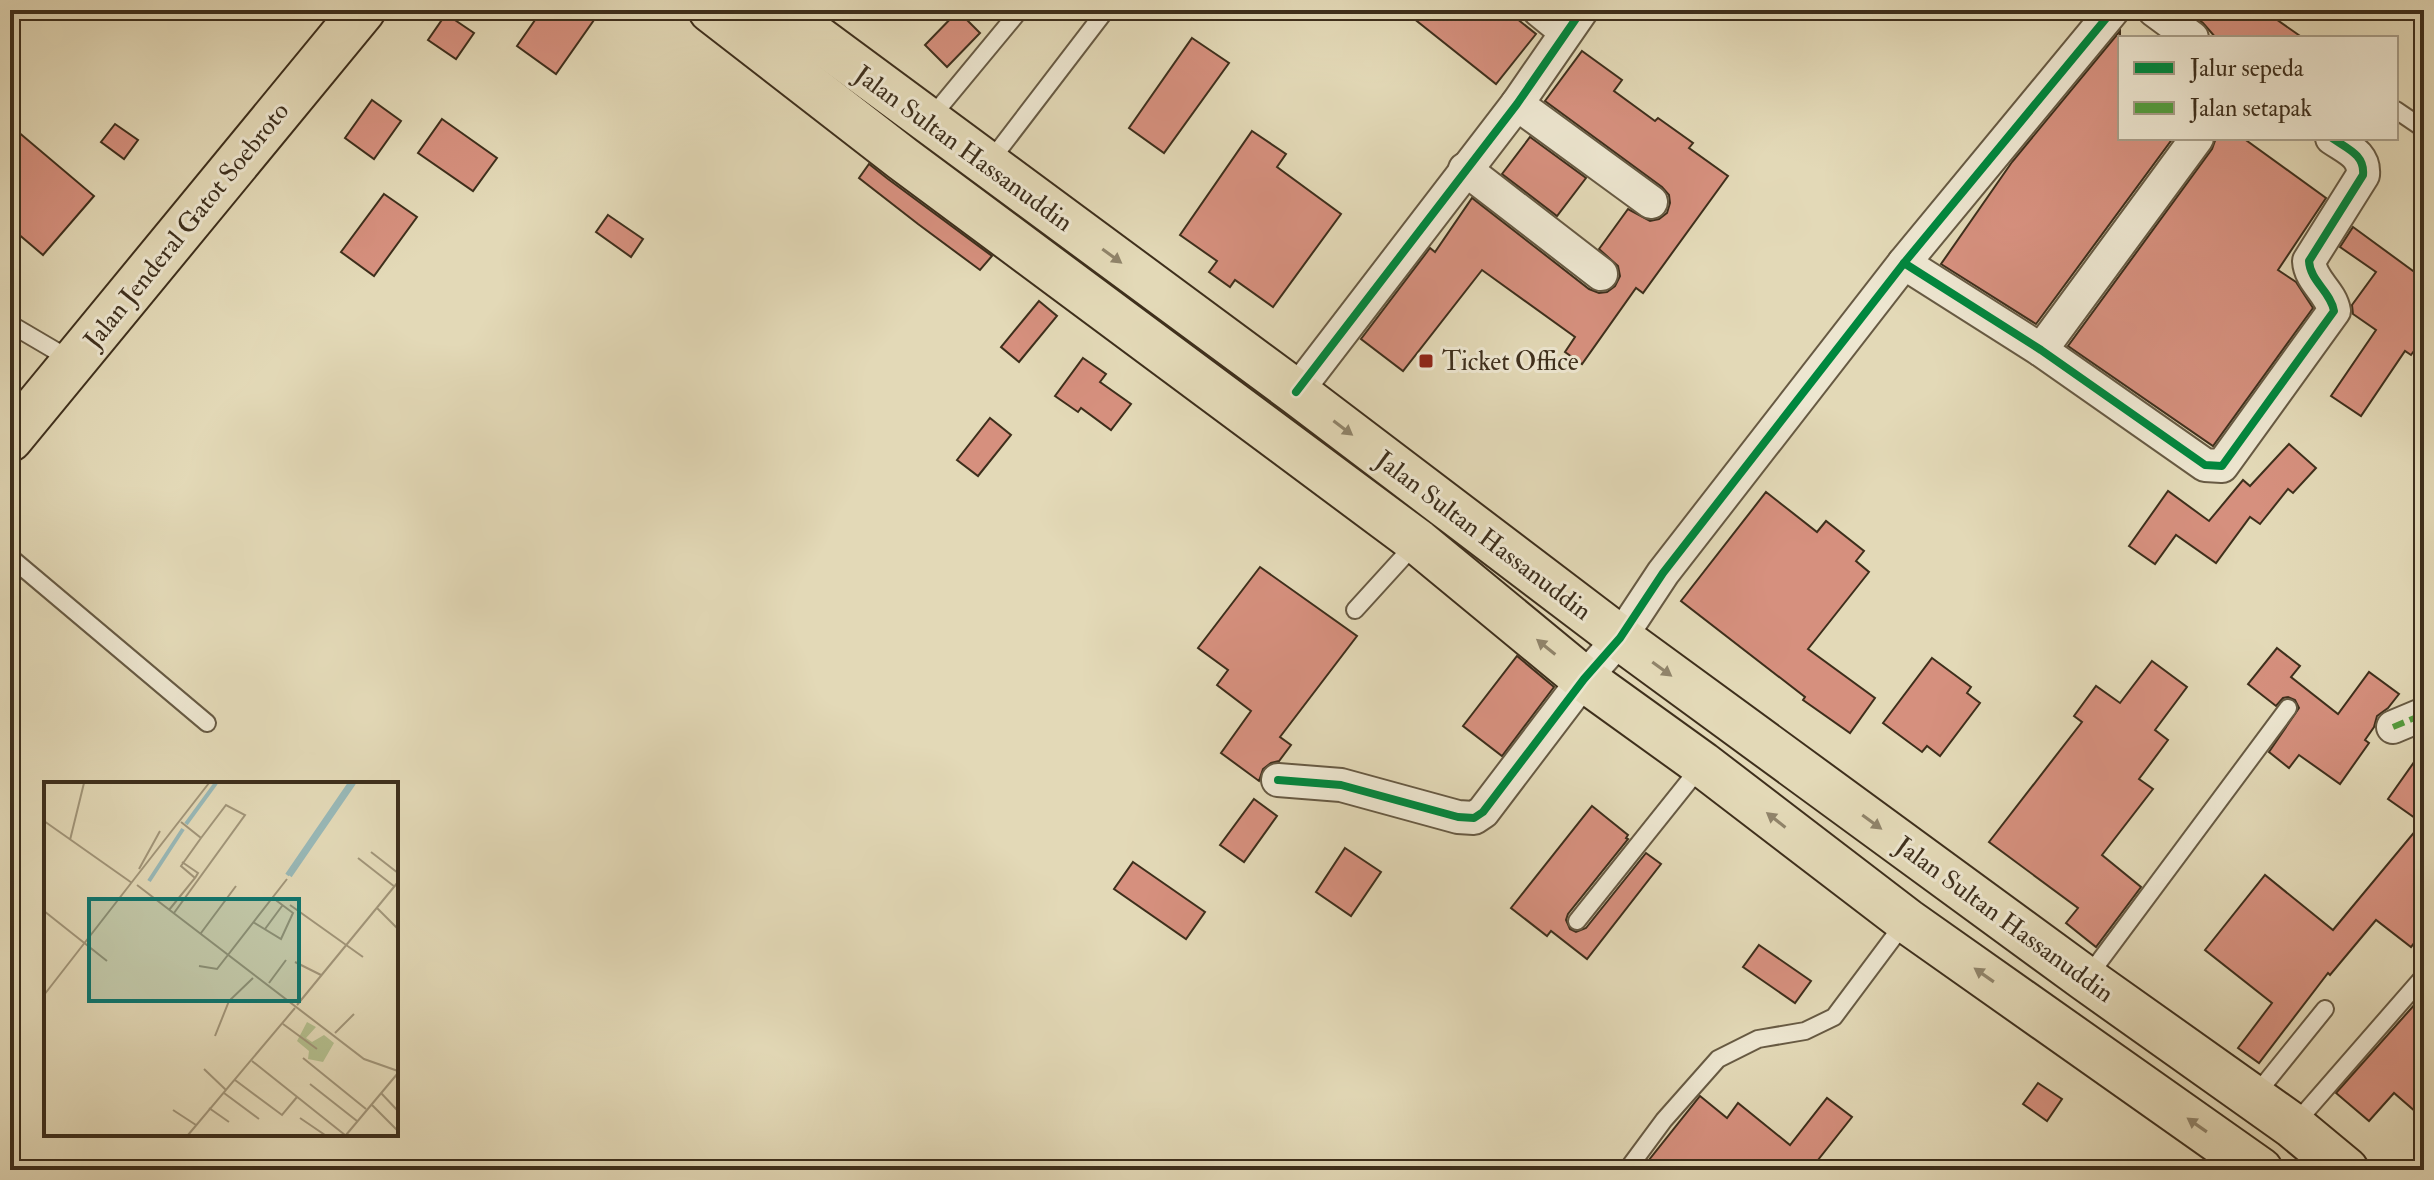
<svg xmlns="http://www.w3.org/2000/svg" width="2434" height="1180" viewBox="0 0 2434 1180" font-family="'IM FELL Double Pica',serif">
  <rect width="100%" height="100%" fill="#e3d9b7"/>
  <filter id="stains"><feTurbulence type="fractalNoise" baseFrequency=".0025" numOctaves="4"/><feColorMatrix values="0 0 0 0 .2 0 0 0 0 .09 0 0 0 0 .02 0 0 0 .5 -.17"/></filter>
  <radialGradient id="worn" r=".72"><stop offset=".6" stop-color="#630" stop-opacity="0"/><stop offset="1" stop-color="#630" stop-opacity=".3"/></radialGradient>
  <!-- building -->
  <g fill="#d6907e" stroke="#3e2f1c" stroke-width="2">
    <path d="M542 10H601L556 74 517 46Z"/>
    <path d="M1403 10H1506L1536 34 1496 84Z"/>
    <path d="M2186 10H2263L2303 38H2216L2203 23Z"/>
    <path d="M958 11 980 33 947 67 925 45Z"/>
    <path d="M446 14 474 33 456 59 428 40Z"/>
    <path d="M2120 31V138H2173L2036 324 1941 264 2012 162Z"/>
    <path d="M1192 38 1229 63 1164 153 1129 128Z"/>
    <path d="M1582 51 1622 80 1614 91 1655 121 1658 118 1693 143 1689 148 1728 176 1643 293 1636 288 1582 364 1565 352 1575 337 1482 270 1403 371 1361 339 1430 248 1435 252 1472 198 1589 289 1599 293 1607 292 1615 286 1620 276 1618 266 1599 249 1628 209 1650 221 1659 219 1667 213 1670 203 1669 195 1662 187 1545 101Z"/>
    <path d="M372 100 401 121 374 159 345 138Z"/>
    <path d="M442 119 497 158 473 191 418 153Z"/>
    <path d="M115 124 138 140 124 159 101 142Z"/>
    <path d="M10 125 94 196 43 255 10 227Z"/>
    <path d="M1252 131 1286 154 1277 167 1341 214 1273 307 1235 280 1230 287 1209 272 1217 261 1180 235Z"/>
    <path d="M1530 137 1586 178 1557 216 1502 174Z"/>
    <path d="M2216 138H2243L2326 198 2278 270 2296 282 2313 308 2213 446 2068 346 2212 149Z"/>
    <path d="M869 164 888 179 992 256 980 270 918 224 859 178Z"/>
    <path d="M384 194 417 217 374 276 341 252Z"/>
    <path d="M608 215 643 239 631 257 596 232Z"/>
    <path d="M2353 227 2424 279V337L2411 355 2405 351 2361 416 2331 396 2376 330 2353 314 2352 305 2376 272 2340 247Z"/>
    <path d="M1039 301 1057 316 1019 362 1001 347Z"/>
    <path d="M1083 358 1106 374 1100 382 1131 404 1111 430 1081 408 1078 412 1055 396Z"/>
    <path d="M990 418 1011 435 978 476 957 460Z"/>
    <path d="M2289 444 2316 468 2293 493 2288 489 2260 524 2250 517 2216 563 2176 535 2155 564 2129 546 2168 491 2209 521 2243 480 2250 486Z"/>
    <path d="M1766 492 1817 532 1826 521 1864 551 1856 561 1869 572 1808 649 1875 698 1850 733 1803 700 1805 697 1681 601Z"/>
    <path d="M1260 567 1357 636 1280 737 1291 745 1279 761 1271 763 1263 769 1259 781 1221 753 1251 711 1217 685 1228 670 1198 648Z"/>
    <path d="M2277 648 2300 666 2291 677 2338 714 2369 672 2399 694 2388 708 2377 716 2374 727 2365 740 2369 743 2340 784 2299 755 2289 768 2269 752 2299 708 2295 700 2288 697 2283 698 2276 706 2248 684Z"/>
    <path d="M1517 656 1554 687 1502 756 1463 726Z"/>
    <path d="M1932 658 1971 687 1967 693 1980 703 1940 756 1927 746 1922 752 1883 723Z"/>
    <path d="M2152 661 2187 687 2155 730 2168 740 2139 779 2153 789 2102 855 2141 887 2096 947 2066 923 2078 908 1989 842 2082 722 2074 716 2096 686 2120 703Z"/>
    <path d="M2424 748V931L2411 947 2376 920 2330 975 2328 973 2259 1063 2238 1048 2272 1003 2205 950 2265 875 2333 930 2422 823 2388 799Z"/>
    <path d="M1254 799 1277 816 1244 862 1220 845Z"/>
    <path d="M1592 806 1628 835 1626 838 1628 839 1568 914 1566 920 1570 929 1576 932 1586 928 1646 853 1661 864 1587 959 1551 931 1547 936 1511 908Z"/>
    <path d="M1345 848 1381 872 1351 916 1316 892Z"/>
    <path d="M1133 862 1205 912 1186 939 1114 889Z"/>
    <path d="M1759 945 1811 981 1795 1003 1743 967Z"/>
    <path d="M2424 994V1119L2394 1093 2369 1121 2336 1093Z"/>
    <path d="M2038 1083 2062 1099 2047 1121 2023 1104Z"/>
    <path d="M1700 1096 1727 1118 1738 1103 1790 1145 1827 1098 1852 1117 1810 1170H1641Z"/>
  </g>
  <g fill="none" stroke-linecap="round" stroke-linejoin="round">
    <defs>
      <g id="lane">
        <path d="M2396 110 2424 129"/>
        <path d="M929 120 1020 10"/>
        <path d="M988 164 1106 10"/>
        <path d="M10 324 73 361"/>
        <path d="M10 557 207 723"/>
        <path d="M1355 610 1416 543"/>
        <path d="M1577 921 1701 766"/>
        <path d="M2087 978 2288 708"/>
        <path d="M2254 1097 2325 1009"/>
        <path d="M2294 1125 2424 976"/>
        <path d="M1627 1170 1664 1120 1718 1059 1758 1039 1805 1031 1834 1017 1905 922"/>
      </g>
      <g id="street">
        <path d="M1539 10 1566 32"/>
        <path d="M2154 10 2192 38"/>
        <path d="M1517 104 1651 202"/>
        <path d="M1465 169 1601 274"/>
        <path d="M1904 263 2041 350 2205 465 2222 466 2334 311C2331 292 2310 281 2309 261L2363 175C2365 155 2348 149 2332 138"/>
        <path d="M2041 350 2197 138"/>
        <path d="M1296 392 1517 104 1582 10"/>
        <path d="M2393 727 2424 714"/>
        <path d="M1278 780 1341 785 1458 817 1474 818 1483 812 1584 679 1620 638 1663 573 1904 263 2113 10"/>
      </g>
      <g id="primary">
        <path d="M711 10 903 159 1418 542 1584 679 1702 764 1907 921 2260 1170"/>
        <path d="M779 10 1296 392 1620 638 2086 979 2293 1126 2346 1170"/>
      </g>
      <path id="highway" d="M10 439 363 10"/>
    </defs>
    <!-- lane casing -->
    <use href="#lane" stroke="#675a43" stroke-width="20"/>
    <!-- street casing -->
    <use href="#street" stroke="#675a43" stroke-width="36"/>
    <!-- primary casing -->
    <use href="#primary" stroke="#3e2f1c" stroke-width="48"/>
    <!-- highway casing -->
    <use href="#highway" stroke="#3e2f1c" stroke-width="48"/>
    <!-- lane -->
    <use href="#lane" stroke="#ede6d0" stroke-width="16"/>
    <!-- street -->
    <use href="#street" stroke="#ede6d0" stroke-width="32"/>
    <!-- primary -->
    <use href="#primary" stroke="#e3d9b7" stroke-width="44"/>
    <!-- highway -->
    <use href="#highway" stroke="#e3d9b7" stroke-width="44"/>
    <!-- quiet -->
    <path stroke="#539d3e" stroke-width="6" stroke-dasharray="12 6" stroke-linecap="butt" d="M2393 727 2424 714"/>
    <defs>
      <g id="cycleway">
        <path d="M1904 263 2041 350 2205 465 2222 466 2334 311C2331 292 2310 281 2309 261L2363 175C2365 155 2348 149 2332 138"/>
        <path d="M1296 392 1517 104 1582 10"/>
        <path d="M1278 780 1341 785 1458 817 1474 818 1483 812 1584 679 1620 638 1663 573 1904 263 2113 10"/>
      </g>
    </defs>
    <!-- cycleway casing -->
    <use href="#cycleway" stroke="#ede6d0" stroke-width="13"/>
    <!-- cycleway -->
    <use href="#cycleway" stroke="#00873e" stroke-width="8"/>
  </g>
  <!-- one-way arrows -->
  <defs><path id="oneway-solid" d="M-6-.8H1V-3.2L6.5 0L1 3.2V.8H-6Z" transform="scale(2)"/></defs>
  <g fill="#90846a">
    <use href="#oneway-solid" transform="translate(1112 256) rotate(36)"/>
    <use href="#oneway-solid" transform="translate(1343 428) rotate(37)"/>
    <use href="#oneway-solid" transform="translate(1546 647) rotate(-141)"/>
    <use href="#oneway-solid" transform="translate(1662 669) rotate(36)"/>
    <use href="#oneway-solid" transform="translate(1776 820) rotate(-142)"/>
    <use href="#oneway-solid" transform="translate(1872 822) rotate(36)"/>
    <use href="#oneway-solid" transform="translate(1984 975) rotate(-145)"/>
    <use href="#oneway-solid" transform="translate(2197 1125) rotate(-145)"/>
  </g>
  <!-- markers -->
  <rect fill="#8f2418" stroke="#ede6d0" stroke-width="3" x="1418" y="353" width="16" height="16" rx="4"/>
  <g text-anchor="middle" stroke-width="6" stroke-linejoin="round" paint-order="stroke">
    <!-- street labels -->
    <g font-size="26" fill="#3e2f1c" stroke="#ede6d0">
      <text transform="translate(964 148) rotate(36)" y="9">Jalan Sultan Hassanuddin</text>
      <text transform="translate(186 225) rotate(-51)" y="9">Jalan Jenderal Gatot Soebroto</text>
      <text transform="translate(1484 535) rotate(37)" y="9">Jalan Sultan Hassanuddin</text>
      <text transform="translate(2005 919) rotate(36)" y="9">Jalan Sultan Hassanuddin</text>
    </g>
    <!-- poi labels -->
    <g font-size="26" fill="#3e2f1c" stroke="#ede6d0" text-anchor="start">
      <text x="1442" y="370">Ticket Office</text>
    </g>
  </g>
  <!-- overview -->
  <g transform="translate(44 782)">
    <rect width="354" height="354" fill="#e3d9b7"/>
    <path d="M263 240 272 245 262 256 268 260 280 253 290 261 279 280 264 277 265 269 253 259Z" fill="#b4bf8e"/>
    <path fill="none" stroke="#98b8b7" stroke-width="4" d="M142 42 172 1M243 93 306 1M246 94 310 1M105 99 139 47"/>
    <path fill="none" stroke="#a19579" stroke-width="2" d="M0 39 88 101M26 58 40 1M327 70 354 91M314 76 351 105M138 80 154 91 151 96M95 87 116 49M93 103 320 277 354 289M246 123 319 175M333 126 354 147M125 128 151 96 137 84 157 56 137 40M0 129 63 179M130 131 201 33 182 23 157 56M209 140 237 157 249 131 229 116M221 147 238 124M157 151 192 104M251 180 277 193M155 184 173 187 243 97M225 201 242 178M0 213 165 1M253 223 354 100M239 242 273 267M291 251 310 232M171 254 185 219 209 196M259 276 322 327M208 279 301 353M160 287 182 308M191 298 238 333 253 315M266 302 313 339M180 311 215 337M337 311 354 329M327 322 354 349M165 326 185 340M129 328 152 343M256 336 281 353M144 353 251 226M302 353 354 291"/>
    <path fill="#0f766e" fill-opacity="0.15" stroke="#0f766e" stroke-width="4" d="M45 117H255V219H45Z"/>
    <rect width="354" height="354" fill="none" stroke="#3e2f1c" stroke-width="4"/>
  </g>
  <!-- margin -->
  <rect width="2434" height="1180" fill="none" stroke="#e3d9b7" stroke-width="40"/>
  <rect x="12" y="12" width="2410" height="1156" fill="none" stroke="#3e2f1c" stroke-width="4"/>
  <rect x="20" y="20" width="2394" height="1140" fill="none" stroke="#3e2f1c" stroke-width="2"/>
  <!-- legend -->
  <rect x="2118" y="36" width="280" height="104" fill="#ede6d0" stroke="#a79d88" stroke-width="2"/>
  <rect x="2134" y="62" width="40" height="12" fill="#00873e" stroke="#a79d88" stroke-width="2"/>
  <text x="2190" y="76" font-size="24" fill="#3e2f1c">Jalur sepeda</text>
  <rect x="2134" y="102" width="40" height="12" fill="#539d3e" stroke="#a79d88" stroke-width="2"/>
  <text x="2190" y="116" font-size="24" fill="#3e2f1c">Jalan setapak</text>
  <rect width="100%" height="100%" filter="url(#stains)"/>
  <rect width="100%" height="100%" fill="url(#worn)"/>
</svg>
